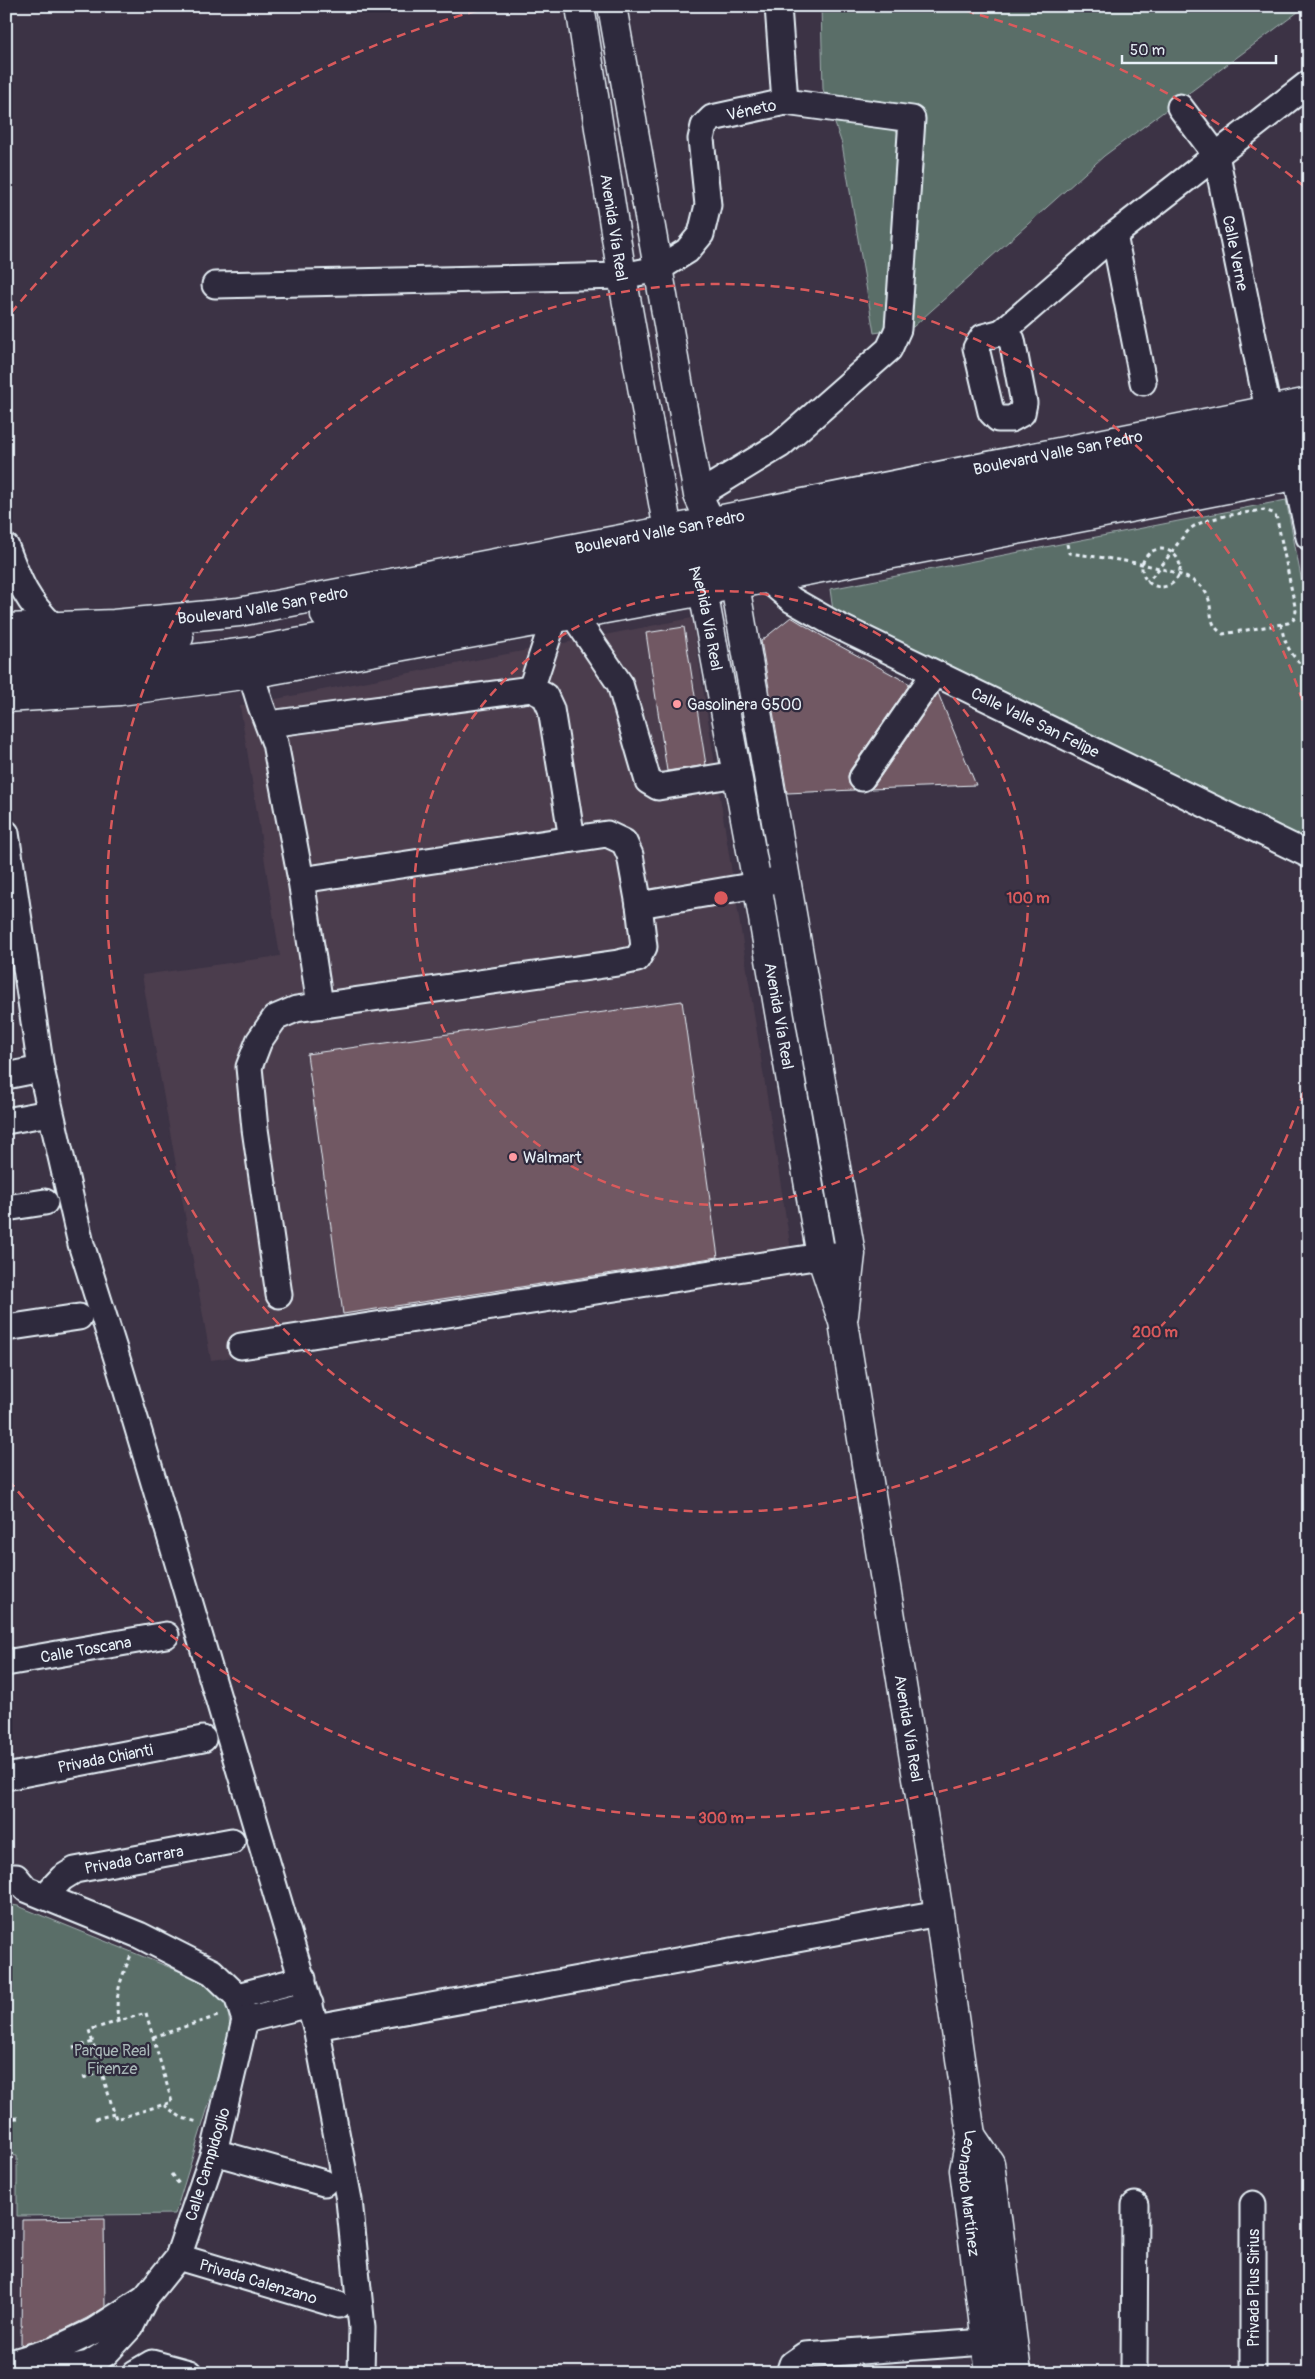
<svg xmlns="http://www.w3.org/2000/svg" width="1315" height="2379" viewBox="0 0 1315 2379" font-family="Pangolin,sans-serif">
  <rect width="100%" height="100%" fill="#3c3345"/>
  <filter id="ink" filterUnits="userSpaceOnUse"><feTurbulence type="fractalNoise" baseFrequency=".02" numOctaves="2"/><feDisplacementMap in="SourceGraphic" scale="10" xChannelSelector="R" yChannelSelector="G"/><feConvolveMatrix kernelMatrix="1 2 1 2 8 2 1 2 1" color-interpolation-filters="sRGB"/></filter>
  <g filter="url(#ink)">
    <!-- built -->
    <path fill="#4c3e4e" d="M692 618 795 1276 211 1360 142 975 280 956 240 706Z"/>
    <!-- green -->
    <g fill="#5a6e68" stroke="#a1b0b0">
      <path d="M821 6H1306L1104 156 913 327 874 333 842 144 823 89Z"/>
      <path d="M1286 500 1309 618V841L833 611 830 589Z"/>
      <path d="M6 1904 18 1906 206 1982C226 1998 230 2011 230 2036L175 2214 17 2216V2156L6 2155Z"/>
    </g>
    <!-- building -->
    <g fill="#715963" stroke="#e8f1f8">
      <path d="M791 617 827 639 910 684 850 770 848 776 849 784 854 790 787 793 761 641Z"/>
      <path d="M684 627 706 765 667 771 646 633Z"/>
      <path d="M938 693 976 785 870 789 874 786Z"/>
      <path d="M682 1001 718 1257 343 1314 307 1054Z"/>
      <path d="M104 2219 105 2307 87 2318 49 2337 21 2345 22 2220Z"/>
    </g>
    <g fill="none" stroke-linecap="round" stroke-linejoin="round">
      <defs>
        <g id="minor">
          <path d="M778 6 785 102"/>
          <path id="s1" d="M1180 107 1216 155 1268 410"/>
          <path d="M1114 235 1143 382"/>
          <path id="s2" d="M215 285 622 276 658 269 687 251 701 234 708 205 701 139 704 126 712 118 785 102 912 119 898 329 889 349 780 445 698 495"/>
          <path d="M1002 332 1114 235 1309 83"/>
          <path d="M1002 332 1012 340 1024 403 1022 413 1011 419H998L991 412 976 348 983 337Z"/>
          <path d="M1296 476 1309 537"/>
          <path d="M6 547C19 581 26 601 53 626"/>
          <path id="s3" d="M767 579 792 600 834 624 1309 855"/>
          <path d="M574 616 620 684 648 781 658 787 737 774"/>
          <path d="M251 674 261 706 275 743 301 880 607 834 624 842 630 855 639 905 757 885 786 877"/>
          <path d="M531 689 554 619"/>
          <path d="M269 724 531 689 545 696 551 709 572 839"/>
          <path d="M862 778 934 674"/>
          <path d="M6 833 41 1069 81 1244 119 1365 316 2027 349 2200 362 2328 361 2373"/>
          <path d="M301 880 320 1005"/>
          <path d="M6 1076 41 1069"/>
          <path d="M6 1121 49 1113"/>
          <path d="M6 1208 45 1202"/>
          <path d="M279 1295 255 1129 249 1067 259 1041 275 1018 296 1009 618 963 637 959 644 947 639 905"/>
          <path d="M6 1328 79 1317"/>
          <path d="M241 1346 821 1256 851 1254"/>
          <path id="s4" d="M6 1663 166 1635"/>
          <path id="s5" d="M6 1777 203 1739"/>
          <path d="M6 1877H16L26 1889 139 1935 212 1972 237 1996 245 2020 214 2152 178 2257 145 2298 131 2326 106 2353 89 2364 53 2371 6 2366"/>
          <path id="s6" d="M45 1896 62 1878 75 1870 232 1841"/>
          <path d="M237 1996 303 1979"/>
          <path d="M245 2020 310 2004"/>
          <path d="M316 2027 939 1913"/>
          <path d="M214 2152 324 2183"/>
          <path id="s7" d="M178 2257 339 2305"/>
          <path d="M14 2362 54 2350 94 2331 145 2298"/>
          <path d="M135 2373 152 2363 189 2373"/>
          <path d="M789 2373 792 2364 805 2355 985 2342"/>
          <path d="M1134 2373 1135 2205"/>
          <path d="M1253 2373V2204"/>
        </g>
        <g id="major">
          <path id="s8" d="M580 6 622 276 668 530 696 570 703 591 755 872 821 1256 843 1322 939 1913 971 2135 964 2170 990 2373"/>
          <path d="M612 6 698 495C712 527 728 550 735 585L851 1254 844 1315"/>
          <path d="M325 615 683 549 1082 470 1309 429"/>
          <path id="s9" d="M6 628 114 624 239 612 668 530 1309 402"/>
          <path d="M6 651 179 637"/>
          <path d="M6 675 118 668 247 652 764 558 1086 491 1309 449"/>
          <path d="M6 698 120 691 251 674 703 591 1309 473"/>
          <path d="M971 2135 990 2163 1017 2373"/>
        </g>
      </defs>
      <!-- minor casing -->
      <use href="#minor" stroke="#e8f1f8" stroke-width="29"/>
      <!-- major casing -->
      <use href="#major" stroke="#e8f1f8" stroke-width="31"/>
      <!-- path -->
      <g stroke="#e8f1f8" stroke-width="3" stroke-dasharray="4 4" stroke-linecap="butt">
        <path d="M1067 544 1069 553C1100 558 1185 565 1204 590 1216 605 1204 622 1223 634L1288 623 1294 619 1296 611 1277 519 1273 513 1264 510C1245 513 1202 517 1189 530 1173 547 1166 564 1147 581"/>
        <circle cx="1161" cy="568" r="19"/>
        <path d="M1281 624C1284 644 1291 655 1305 669H1309"/>
        <path d="M146 2013 172 2102 116 2119 89 2030Z"/>
        <path d="M118 2022C115 1992 120 1981 131 1955"/>
        <path d="M153 2037 221 2015"/>
        <path d="M73 2048 93 2042"/>
        <path d="M83 2078 102 2072"/>
        <path d="M164 2105 182 2118 198 2122"/>
        <path d="M6 2119 18 2118"/>
        <path d="M95 2119 114 2114"/>
        <path d="M171 2174 180 2185"/>
      </g>
      <!-- minor -->
      <use href="#minor" stroke="#2f2a3d" stroke-width="25"/>
      <!-- major -->
      <use href="#major" stroke="#2f2a3d" stroke-width="28"/>
    </g>
  </g>
  <!-- distance rings -->
  <g fill="none" stroke="#da5a5c" stroke-width="2.5" stroke-dasharray="9 6">
    <circle cx="721" cy="898" r="307"/>
    <path d="M1308 1078A614 614 0 1 1 1308 718"/>
    <path d="M1306 1608A920 920 0 0 1 11 1483M11 313A920 920 0 0 1 491 7M951 7A920 920 0 0 1 1306 188"/>
  </g>
  <!-- markers -->
  <g fill="#ff9aa2" stroke="#2f2a3d" stroke-width="2">
    <circle cx="677" cy="704" r="5"/>
    <circle cx="513" cy="1157" r="5"/>
  </g>
  <g text-anchor="middle" stroke-width="4.5" stroke-linejoin="round" paint-order="stroke">
    <!-- street labels -->
    <g font-size="16" fill="#e8f1f8" stroke="#2f2a3d">
      <text dy="6" stroke="none"><textPath href="#s2" startOffset="661">Véneto</textPath></text>
      <text dy="6" stroke="none"><textPath href="#s8" startOffset="224">Avenida Vía Real</textPath></text>
      <text dy="6" stroke="none"><textPath href="#s1" startOffset="160">Calle Verne</textPath></text>
      <text dy="6" stroke="none"><textPath href="#s9" startOffset="1068">Boulevard Valle San Pedro</textPath></text>
      <text dy="6" stroke="none"><textPath href="#s9" startOffset="662">Boulevard Valle San Pedro</textPath></text>
      <text dy="6" stroke="none"><textPath href="#s9" startOffset="258">Boulevard Valle San Pedro</textPath></text>
      <text dy="6" stroke="none"><textPath href="#s8" startOffset="629">Avenida Vía Real</textPath></text>
      <text dy="6" stroke="none"><textPath href="#s3" startOffset="305">Calle Valle San Felipe</textPath></text>
      <text dy="6" stroke="none"><textPath href="#s8" startOffset="1034">Avenida Vía Real</textPath></text>
      <text dy="6" stroke="none"><textPath href="#s4" startOffset="81">Calle Toscana</textPath></text>
      <text dy="6" stroke="none"><textPath href="#s8" startOffset="1759">Avenida Vía Real</textPath></text>
      <text dy="6" stroke="none"><textPath href="#s5" startOffset="101">Privada Chianti</textPath></text>
      <text dy="6" stroke="none"><textPath href="#s6" startOffset="100">Privada Carrara</textPath></text>
      <text transform="translate(207 2164) rotate(-73)" y="6">Calle Campidoglio</text>
      <text dy="6" stroke="none"><textPath href="#s8" startOffset="2229">Leonardo Martínez</textPath></text>
      <text dy="6" stroke="none"><textPath href="#s7" startOffset="84">Privada Calenzano</textPath></text>
      <text transform="translate(1253 2288) rotate(-90)" y="6">Privada Plus Sirius</text>
    </g>
    <!-- poi labels -->
    <g font-size="16" fill="#e8f1f8" stroke="#2f2a3d" text-anchor="start">
      <text x="687" y="710">Gasolinera G500</text>
      <text x="523" y="1163">Walmart</text>
    </g>
    <!-- park labels -->
    <g font-size="16" fill="#a8b6b7" stroke="#2f2a3d">
      <text x="112" y="2056">Parque Real<tspan x="112" dy="18">Firenze</tspan></text>
    </g>
  </g>
  <circle cx="721" cy="898" r="8" fill="#da5a5c" stroke="#2f2a3d" stroke-width="2.5"/>
  <g font-size="15" text-anchor="middle" font-weight="bold" fill="#da5a5c" stroke="#2f2a3d" stroke-width="4.5" stroke-linejoin="round" paint-order="stroke">
    <text x="1028" y="903">100 m</text>
    <text x="1155" y="1337">200 m</text>
    <text x="721" y="1823">300 m</text>
  </g>
  <!-- margin -->
  <rect width="1315" height="2379" fill="none" stroke="#2f2a3d" stroke-width="25"/>
  <rect x="12" y="12" width="1290" height="2354" fill="none" stroke="#e8f1f8" stroke-width="2" filter="url(#ink)"/>
  <!-- scale -->
  <path d="M1122 55v8h154v-8" fill="none" stroke="#e8f1f8" stroke-width="2.5"/>
  <text x="1130" y="55" font-size="15" fill="#e8f1f8" stroke="#2f2a3d" stroke-width="4" paint-order="stroke">50 m</text>
</svg>
